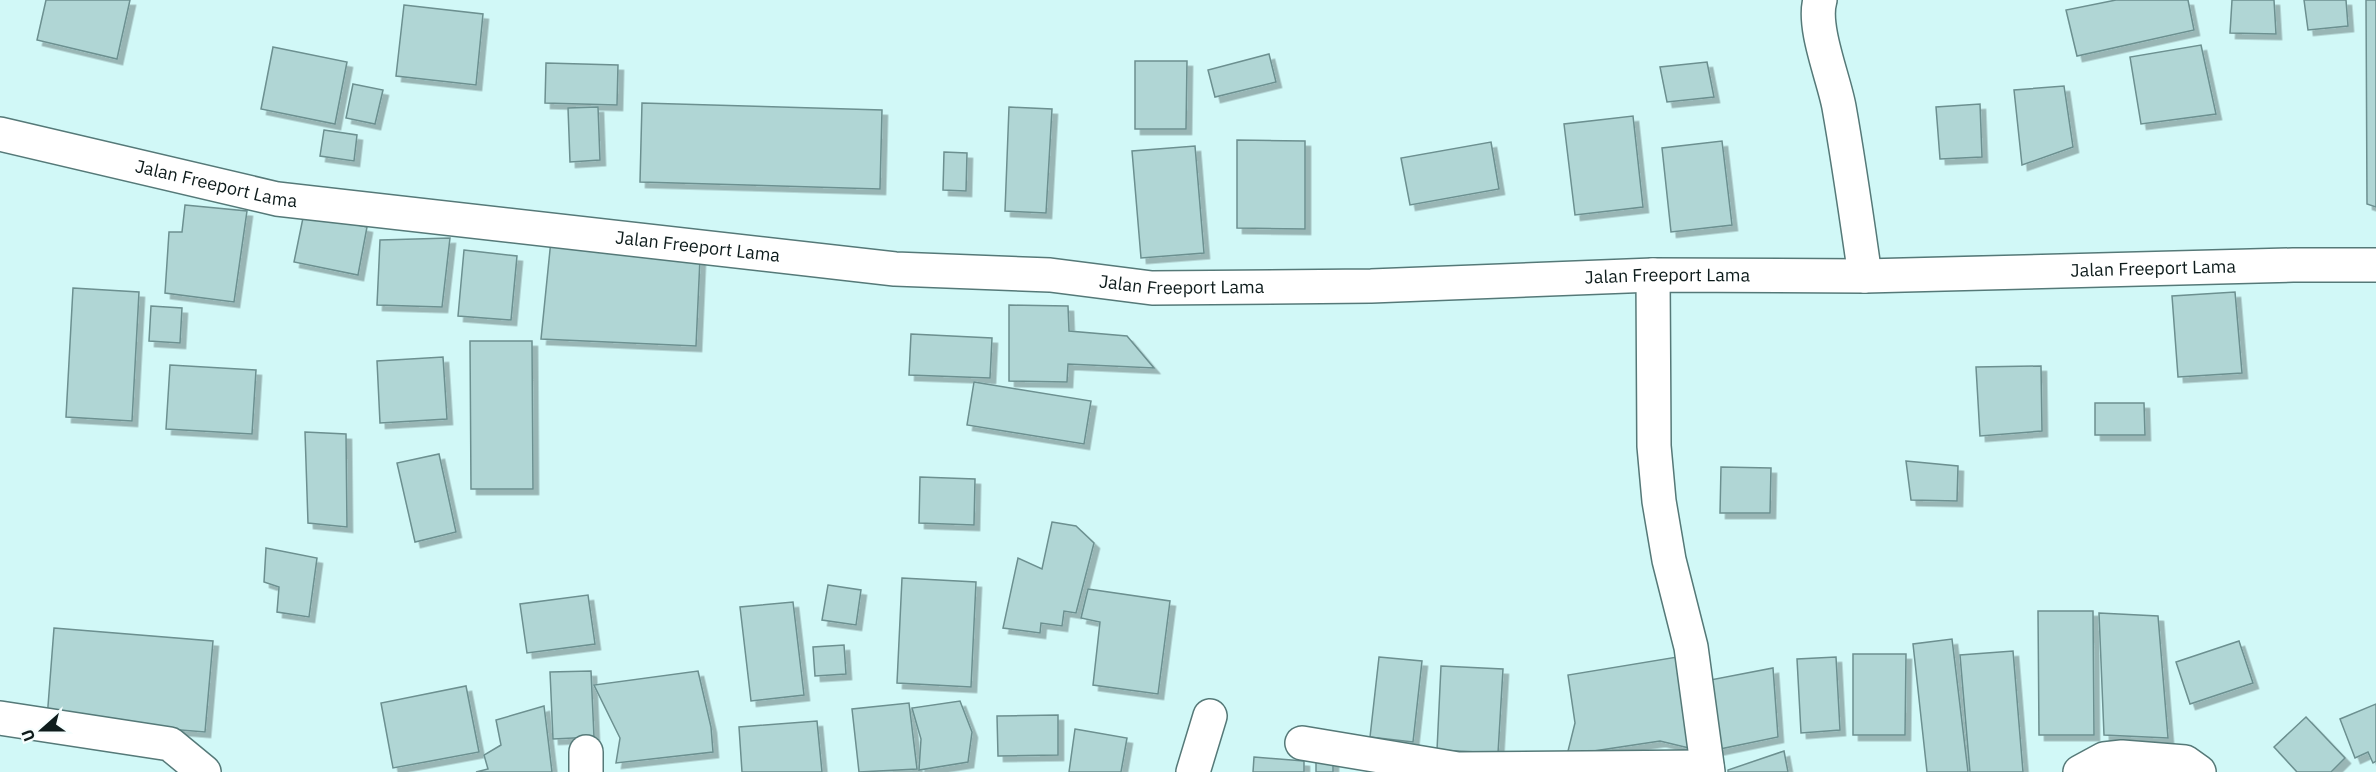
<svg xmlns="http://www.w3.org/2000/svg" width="2376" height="772" viewBox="0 0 2376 772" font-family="'IBM Plex Sans',sans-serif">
  <defs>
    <filter id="shadow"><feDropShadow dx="5.5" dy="5.5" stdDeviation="0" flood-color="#0004"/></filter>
  </defs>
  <rect width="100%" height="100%" fill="#d1f8f7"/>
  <!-- building -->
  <g fill="#b0d6d5" stroke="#6c9090" stroke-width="1.5" filter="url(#shadow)">
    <path d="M46 0H130L117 59 37 40Z"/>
    <path d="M2116 0H2188L2194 30 2077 56 2066 10Z"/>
    <path d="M2232 0H2274L2276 34 2230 33Z"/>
    <path d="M2304 0H2346L2348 26 2308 30Z"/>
    <path d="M2366 0H2376V207L2367 204Z"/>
    <path d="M404 5 483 14 476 85 396 76Z"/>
    <path d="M2201 45 2216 114 2141 124 2130 57Z"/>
    <path d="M273 47 347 62 335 124 261 109Z"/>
    <path d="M1269 54 1276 82 1215 97 1208 70Z"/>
    <path d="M1135 61H1187L1186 129H1135Z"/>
    <path d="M1707 62 1714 97 1667 102 1660 67Z"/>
    <path d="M546 63 618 65 617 105 545 103Z"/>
    <path d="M353 84 383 90 375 124 346 118Z"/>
    <path d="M2064 86 2073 147 2022 165 2014 90Z"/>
    <path d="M642 103 882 110 880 189 640 182Z"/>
    <path d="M1980 104 1982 157 1940 159 1936 107Z"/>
    <path d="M598 107 600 160 570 162 568 108Z"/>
    <path d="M1009 107 1052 109 1046 213 1005 211Z"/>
    <path d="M1633 116 1643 207 1575 215 1564 124Z"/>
    <path d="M324 130 357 135 354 161 320 156Z"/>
    <path d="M1237 140 1305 141V229L1237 228Z"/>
    <path d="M1722 141 1732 225 1671 232 1662 148Z"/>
    <path d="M1491 142 1499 189 1410 205 1401 158Z"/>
    <path d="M1195 146 1204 253 1141 258 1132 151Z"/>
    <path d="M944 152 967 153 966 191 943 190Z"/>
    <path d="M185 205 247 211 234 302 165 293 169 232H182Z"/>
    <path d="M304 213 367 227 358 275 294 262Z"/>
    <path d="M450 238 442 307 377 305 380 240Z"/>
    <path d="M551 240 700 258 696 346 541 339Z"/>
    <path d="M464 250 517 256 511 320 458 316Z"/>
    <path d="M73 288 139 292 132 421 66 417Z"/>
    <path d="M2235 292 2242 373 2178 377 2172 296Z"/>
    <path d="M1009 305 1068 306 1069 331 1127 336 1154 368 1068 364 1067 382 1009 381Z"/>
    <path d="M151 306 182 308 180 343 149 341Z"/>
    <path d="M911 334 992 338 990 378 909 375Z"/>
    <path d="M470 341H532L533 489H471Z"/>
    <path d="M443 357 447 419 380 423 377 361Z"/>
    <path d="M170 365 256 370 252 434 166 429Z"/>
    <path d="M2041 366 2042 431 1980 436 1976 367Z"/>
    <path d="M974 382 1091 401 1084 444 967 425Z"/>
    <path d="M2095 403H2144L2145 435H2095Z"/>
    <path d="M305 432 346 434 347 527 308 523Z"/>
    <path d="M439 454 456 532 415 542 397 463Z"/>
    <path d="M1906 461 1958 466 1957 501 1911 500Z"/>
    <path d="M1721 467 1771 468 1770 513H1720Z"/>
    <path d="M920 477 975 479 974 525 919 523Z"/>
    <path d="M1052 522 1076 526 1094 543 1076 613 1064 611 1062 626 1041 623 1040 633 1003 628 1018 558 1042 569Z"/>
    <path d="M266 548 317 558 309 617 277 612 279 587 264 582Z"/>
    <path d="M902 578 976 582 971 687 897 683Z"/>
    <path d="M828 585 861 590 856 625 822 620Z"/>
    <path d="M1088 589 1170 601 1158 694 1093 685 1100 622 1081 618Z"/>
    <path d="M588 595 595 644 527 653 520 604Z"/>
    <path d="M793 602 804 695 751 701 740 607Z"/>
    <path d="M2038 611H2093L2094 735H2039Z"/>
    <path d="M2099 613 2158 616 2168 738 2104 735Z"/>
    <path d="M54 628 213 641 205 732 47 719Z"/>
    <path d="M1952 639 1968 772H1927L1913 644Z"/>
    <path d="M2239 641 2253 683 2190 704 2176 662Z"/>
    <path d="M844 645 846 674 815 676 813 647Z"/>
    <path d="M2013 651 2023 772H1970L1960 655Z"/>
    <path d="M1853 654H1906L1905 735H1853Z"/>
    <path d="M1379 657 1422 661 1413 742 1370 737Z"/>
    <path d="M1677 657 1689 748 1660 741 1567 755 1575 723 1568 675Z"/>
    <path d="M1836 657 1840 730 1801 733 1797 659Z"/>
    <path d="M1441 666 1503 669 1498 753 1437 750Z"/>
    <path d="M1773 668 1778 737 1715 750 1710 680Z"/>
    <path d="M591 671 594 737 553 739 550 672Z"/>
    <path d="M698 671 711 727 713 752 616 763 620 738 594 685Z"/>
    <path d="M466 686 479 752 393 768 381 703Z"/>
    <path d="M960 701 972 732 968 762 919 770 921 739 912 708Z"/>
    <path d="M909 703 917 769 859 772 852 709Z"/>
    <path d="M2376 704V761L2373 763 2368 752 2355 758 2340 719Z"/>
    <path d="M544 706 552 772H476L488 769 484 755 501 745 496 720Z"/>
    <path d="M1058 715V755L998 756 997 716Z"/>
    <path d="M2306 717 2345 758 2331 772H2297L2274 747Z"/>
    <path d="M817 721 822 772H742L739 727Z"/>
    <path d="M1075 729 1127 738 1121 772H1069Z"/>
    <path d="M1784 751 1788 772H1728V770Z"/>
    <path d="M1254 757 1304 761V772H1253Z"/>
    <rect x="1316" y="761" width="17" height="11"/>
  </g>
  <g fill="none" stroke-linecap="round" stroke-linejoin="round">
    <defs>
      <g id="minor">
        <path d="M1820 0C1812 27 1834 79 1839 107 1849 163 1857 220 1865 276"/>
        <path id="s1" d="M0 134 277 199 895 269 1050 275 1152 288 1371 286 1653 275 1865 276 2293 265H2376"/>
        <path d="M1653 275 1654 446 1659 501 1669 560 1691 647 1708 772"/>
        <path d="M0 718 170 744 204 772"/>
        <path d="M1302 743 1458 769 1707 767"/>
        <path d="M586 772V752"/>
        <path d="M1193 772 1210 716"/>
        <path d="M2080 772 2104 759 2122 757 2185 762 2199 772"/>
      </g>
    </defs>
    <!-- minor casing -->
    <use href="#minor" stroke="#557978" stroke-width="36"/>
    <!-- minor -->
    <use href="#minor" stroke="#fff" stroke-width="33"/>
  </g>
  <g text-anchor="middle" stroke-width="4.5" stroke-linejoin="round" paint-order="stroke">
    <!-- street labels -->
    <g font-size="18" fill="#0e1c1c" stroke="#f6fefe">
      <text dy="6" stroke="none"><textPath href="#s1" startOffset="222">Jalan Freeport Lama</textPath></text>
      <text dy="6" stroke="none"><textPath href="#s1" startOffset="708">Jalan Freeport Lama</textPath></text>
      <text dy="6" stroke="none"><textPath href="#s1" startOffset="2166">Jalan Freeport Lama</textPath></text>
      <text dy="6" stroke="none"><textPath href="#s1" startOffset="1680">Jalan Freeport Lama</textPath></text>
      <text dy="6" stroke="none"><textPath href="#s1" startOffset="1194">Jalan Freeport Lama</textPath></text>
    </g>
  </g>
  <!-- north arrow -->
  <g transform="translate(42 730) rotate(249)" stroke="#f6fefe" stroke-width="4.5" paint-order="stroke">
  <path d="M0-4.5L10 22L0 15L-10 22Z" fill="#0e1c1c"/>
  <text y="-9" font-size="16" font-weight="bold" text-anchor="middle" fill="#0e1c1c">U</text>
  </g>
</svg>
